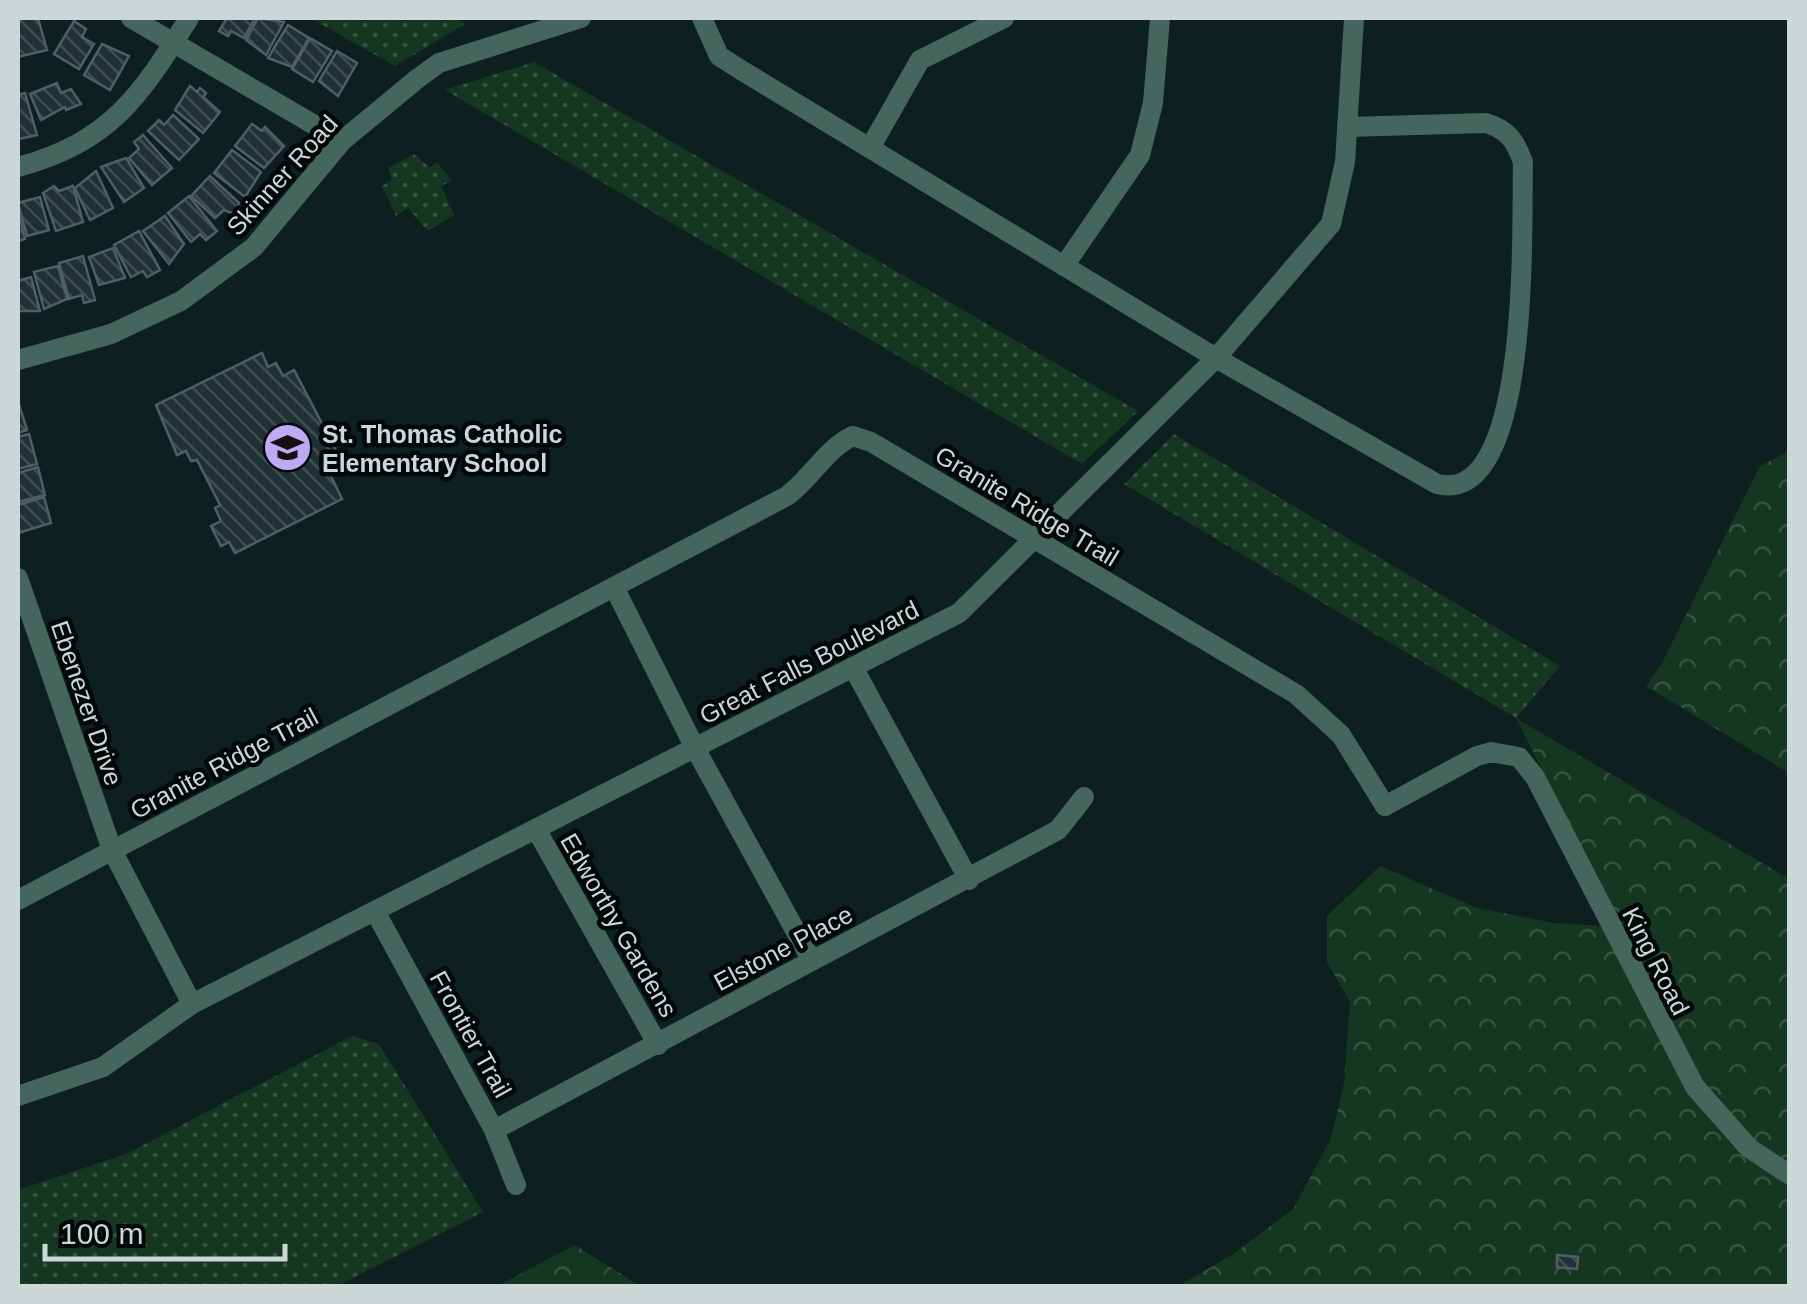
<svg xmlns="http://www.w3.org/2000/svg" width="1807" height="1304" viewBox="0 0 1807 1304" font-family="Arial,sans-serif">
  <defs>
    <pattern id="green-dots" width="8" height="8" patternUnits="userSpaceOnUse" patternTransform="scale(2.5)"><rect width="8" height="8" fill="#153721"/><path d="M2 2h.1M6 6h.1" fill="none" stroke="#365340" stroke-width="1.8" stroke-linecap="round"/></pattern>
    <pattern id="forest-crowns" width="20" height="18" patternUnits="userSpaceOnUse" patternTransform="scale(2.5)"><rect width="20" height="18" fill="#153721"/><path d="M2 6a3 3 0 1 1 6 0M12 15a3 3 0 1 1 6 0" fill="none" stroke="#365340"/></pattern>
    <pattern id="building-back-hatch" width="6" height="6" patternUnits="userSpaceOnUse" patternTransform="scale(2.5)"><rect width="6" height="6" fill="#203135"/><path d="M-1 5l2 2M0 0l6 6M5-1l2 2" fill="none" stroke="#3f4e52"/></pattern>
  </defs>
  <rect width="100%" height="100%" fill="#0e1f1f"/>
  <!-- green -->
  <g fill="url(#green-dots)">
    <path d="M310 18H454L465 24 395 66Z"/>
    <path d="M534 62 1138 411 1082 464 445 90Z"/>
    <path d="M414 154 430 168 437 162 452 181 441 186 454 215 428 231 408 208 396 216 382 186 392 180 388 168Z"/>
    <path d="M1174 434 1560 666 1516 718 1124 484Z"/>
    <path d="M352 1036 379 1044 483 1212 337 1286H18V1190L126 1154Z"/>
  </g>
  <!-- forest -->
  <g fill="url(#forest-crowns)">
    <path d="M1789 451V773L1646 686 1662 663 1760 466Z"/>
    <path d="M1516 718 1789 879V1286H1178L1232 1255 1294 1208 1331 1138 1344 1083 1350 1002 1327 962V916L1380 866 1477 908 1554 923 1621 927Z"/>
    <path d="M575 1245 640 1286H497Z"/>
  </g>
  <!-- building -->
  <g fill="url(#building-back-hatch)" stroke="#4e6065" stroke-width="2.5">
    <path d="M22 18H38L47 50 18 57V23Z"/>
    <path d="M227 18H255L244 38 231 31 228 36 219 31Z"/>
    <path d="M258 18 284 22 266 55 246 40Z"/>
    <path d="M74 21 86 29 82 37 94 44 79 69 54 54Z"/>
    <path d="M288 25 309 38 292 67 268 58Z"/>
    <path d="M310 38 332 51 313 82 292 69Z"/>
    <path d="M102 44 129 56 110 90 84 75Z"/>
    <path d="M337 51 357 63 338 96 319 81Z"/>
    <path d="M57 83 61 93 71 89 81 104 66 110 65 107 41 120 30 94Z"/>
    <path d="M190 86 197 92 200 88 206 93 203 97 220 112 203 133 175 110Z"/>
    <path d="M25 93 37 135 19 139 18 95Z"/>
    <path d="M173 115 199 139 179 160 148 131 159 120 164 125Z"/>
    <path d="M252 124 262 131 265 127 284 146 264 168 235 146Z"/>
    <path d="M143 135 172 168 152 185 129 158 139 149 134 142Z"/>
    <path d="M232 150 261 172 245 197 214 173Z"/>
    <path d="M126 158 144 188 124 202 101 167Z"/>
    <path d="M96 171 113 208 90 220 75 188Z"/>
    <path d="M210 176 239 203 234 214 224 210 215 218 191 196Z"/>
    <path d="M54 186 59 191 73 186 83 222 56 231 43 193Z"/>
    <path d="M189 196 217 231 206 240 200 234 191 242 168 213Z"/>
    <path d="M40 197 49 230 27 236 18 203Z"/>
    <path d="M18 211 25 239 18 241Z"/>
    <path d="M165 216 184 244 169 264 143 231Z"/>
    <path d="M139 231 160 270 147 277 143 271 131 277 114 245Z"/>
    <path d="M113 248 125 278 99 285 89 257Z"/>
    <path d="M83 256 95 300 84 303 82 295 69 299 59 263Z"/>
    <path d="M58 266 67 299 44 309 34 272Z"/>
    <path d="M31 277 40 311H18V281Z"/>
    <path d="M262 353 268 367 276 363 283 376 294 370 341 460 327 468 342 499 235 553 229 542 221 546 211 526 221 521 215 508 220 505 197 460 191 461 186 451 177 455 156 405Z"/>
    <path d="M18 401 27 430 18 433Z"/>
    <path d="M29 434 37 464 18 469V437Z"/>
    <path d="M38 467 45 495 18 502V473Z"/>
    <path d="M44 497 51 523 18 533V505Z"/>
    <path d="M1557 1255 1578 1257 1577 1269 1557 1267Z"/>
  </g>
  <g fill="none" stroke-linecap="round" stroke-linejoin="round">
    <!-- minor -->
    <g stroke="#45665c" stroke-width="20">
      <path d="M131 18 342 141"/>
      <path d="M702 18 719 56 741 70 1216 358 1437 484C1533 508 1521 219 1523 162 1515 140 1508 130 1486 123L1347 127"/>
      <path d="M870 148 920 60 1004 18"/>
      <path d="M18 167C111 142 141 95 189 18"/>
      <path d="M1064 266 1140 155 1153 103 1160 18"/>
      <path d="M18 578 112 850 192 1004"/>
      <path d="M614 587 695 748 811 959"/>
      <path d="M853 667 969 880"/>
      <path d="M536 829 658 1045"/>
      <path d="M18 900 787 496C810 479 828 447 853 436L871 442 1296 694 1341 735 1385 806"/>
      <path d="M375 911 494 1130 516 1185"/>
      <path d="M18 1096 103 1067 192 1004 959 613 1216 358 1331 224 1345 162 1354 18"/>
      <path d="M494 1130 1058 830 1084 797"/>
    </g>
    <!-- tertiary -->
    <g stroke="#45665c" stroke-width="20">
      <path d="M18 360 111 334 181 301 254 247 342 141 417 79 439 63 581 18"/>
      <path d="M1385 806 1477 756 1491 752 1519 757 1535 777 1695 1087 1749 1148 1790 1175"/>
    </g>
  </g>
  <!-- icons -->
  <defs>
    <symbol id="school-disc" viewBox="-11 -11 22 22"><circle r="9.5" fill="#bea9f5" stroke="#030808"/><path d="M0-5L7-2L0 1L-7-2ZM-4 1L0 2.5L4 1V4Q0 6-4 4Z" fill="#111"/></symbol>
  </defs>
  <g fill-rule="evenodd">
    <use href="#school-disc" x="260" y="420" width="55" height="55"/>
  </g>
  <g text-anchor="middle" stroke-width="9" stroke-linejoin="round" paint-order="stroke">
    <!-- street labels -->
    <g font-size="25" fill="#ccd7d7" stroke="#030808">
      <text transform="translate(282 175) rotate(-48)" y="9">Skinner Road</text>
      <text transform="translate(1027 506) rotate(31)" y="9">Granite Ridge Trail</text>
      <text transform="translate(809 662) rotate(-27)" y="9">Great Falls Boulevard</text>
      <text transform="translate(87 703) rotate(71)" y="9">Ebenezer Drive</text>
      <text transform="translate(224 763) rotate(-28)" y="9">Granite Ridge Trail</text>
      <text transform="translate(619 925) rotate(60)" y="9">Edworthy Gardens</text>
      <text transform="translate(783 948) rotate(-28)" y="9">Elstone Place</text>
      <text transform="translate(1656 961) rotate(63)" y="9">King Road</text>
      <text transform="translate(471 1034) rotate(61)" y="9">Frontier Trail</text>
    </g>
    <!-- poi labels -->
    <g font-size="25" font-weight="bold" fill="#ccd7d7" stroke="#030808" text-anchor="start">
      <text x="322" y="443">St. Thomas Catholic<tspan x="322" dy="29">Elementary School</tspan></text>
    </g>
  </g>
  <!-- border -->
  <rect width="1807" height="1304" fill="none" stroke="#ccd7d7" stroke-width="40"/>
  <!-- scale -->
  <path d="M45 1244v15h240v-15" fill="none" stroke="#ccd7d7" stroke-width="5"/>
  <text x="60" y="1244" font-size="30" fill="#ccd7d7" stroke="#030808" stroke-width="8" paint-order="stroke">100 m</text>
</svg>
